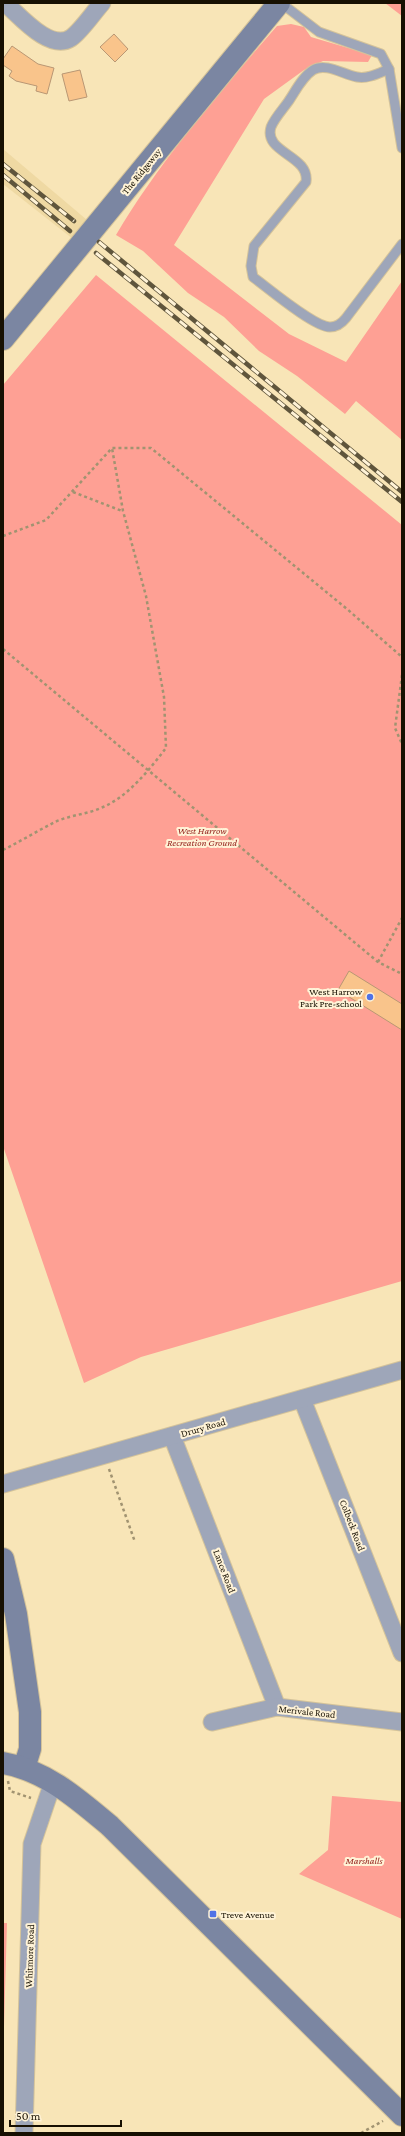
<svg xmlns="http://www.w3.org/2000/svg" width="405" height="2136" viewBox="0 0 405 2136" font-family="'Crimson Pro',serif">
  <rect width="100%" height="100%" fill="#f8e5b7"/>
  <!-- built -->
  <path fill="#efd9a3" d="M3 149 87 220 73 239 3 184Z"/>
  <!-- green -->
  <g fill="#fea094">
    <path d="M385 3H402V16Z"/>
    <path d="M291 24 304 27 311 37 372 55 368 62 323 61 304 70 264 99 174 245 289 334 346 362 402 281V440L356 401 345 414 297 376 259 351 224 317 188 293 143 251 116 235C161 159 220 92 277 26Z"/>
    <path d="M96 275 402 525V1281L141 1357 84 1383 3 1146V385Z"/>
    <path d="M332 1796 402 1802V1919L299 1874 328 1850Z"/>
    <path d="M3 1923H7L3 2061Z"/>
  </g>
  <!-- building -->
  <g fill="#f9c48b" stroke="#b99774">
    <path d="M114 34 128 49 115 62 100 47Z"/>
    <path d="M12 46 38 64 54 68 47 94 36 91 37 86 16 81 9 76 12 71 3 65V59Z"/>
    <path d="M80 70 87 97 69 101 62 74Z"/>
    <path d="M349 971 402 1004V1030L338 990Z"/>
  </g>
  <g fill="none" stroke-linecap="round" stroke-linejoin="round">
    <defs>
      <g id="lane">
        <path d="M281 3 319 32 381 54 389 69 402 148"/>
        <path d="M389 69C379 73 368 79 357 77 344 75 326 62 313 70 302 77 295 92 288 102 283 109 274 119 271 127 263 153 310 155 306 182L254 246 251 266 253 277C268 288 314 327 330 327 337 327 342 323 346 318L402 244"/>
      </g>
      <g id="street">
        <path d="M5 3C20 16 50 52 71 38 81 31 93 13 102 3"/>
        <path d="M302 1399 402 1653"/>
        <path d="M172 1436 277 1707"/>
        <path d="M3 1484 402 1370"/>
        <path d="M212 1722 277 1707 402 1722"/>
        <path d="M24 2133 32 1844 53 1782"/>
      </g>
      <g id="secondary">
        <path d="M3 339 279 3"/>
        <path d="M3 1559 16 1614 30 1712V1749L24 1768"/>
        <path d="M3 1763C45 1770 78 1799 110 1826L402 2115"/>
      </g>
    </defs>
    <!-- lane casing -->
    <use href="#lane" stroke="#d4c39a" stroke-width="11"/>
    <!-- street casing -->
    <use href="#street" stroke="#d4c39a" stroke-width="19"/>
    <!-- secondary casing -->
    <use href="#secondary" stroke="#d4c39a" stroke-width="24"/>
    <!-- path -->
    <g stroke="#a19371" stroke-width="2.5" stroke-dasharray="3 3" stroke-linecap="butt">
      <path d="M73 492 122 511"/>
      <path d="M3 536 46 520 112 448H151L347 609 402 657"/>
      <path d="M3 649 378 962 402 974"/>
      <path d="M402 675 395 728 402 744"/>
      <path d="M3 850C21 841 39 830 57 821 72 815 87 814 101 808 128 797 149 770 166 748L164 697 146 596 123 511 112 448"/>
      <path d="M378 962 402 918"/>
      <path d="M109 1469 135 1542"/>
      <path d="M8 1781 10 1791 31 1798"/>
      <path d="M361 2133 383 2121"/>
    </g>
    <!-- lane -->
    <use href="#lane" stroke="#9ea6b9" stroke-width="9"/>
    <!-- street -->
    <use href="#street" stroke="#9ea6b9" stroke-width="17"/>
    <!-- secondary -->
    <use href="#secondary" stroke="#7b86a2" stroke-width="22"/>
    <defs>
      <g id="rail">
        <path d="M3 164 74 221"/>
        <path d="M3 175 70 231"/>
        <path d="M99 242 402 492"/>
        <path d="M96 253 402 502"/>
      </g>
    </defs>
    <!-- rail casing -->
    <use href="#rail" stroke="#5f553c" stroke-width="4.5"/>
    <!-- rail -->
    <use href="#rail" stroke="#fff3d7" stroke-width="3" stroke-dasharray="9" stroke-linecap="butt"/>
  </g>
  <!-- markers -->
  <g fill="#5072e6" stroke="#fff3d7" stroke-width="1.5">
    <circle cx="370" cy="997" r="4"/>
    <rect x="209" y="1910" width="8" height="8" rx="2"/>
  </g>
  <g text-anchor="middle" stroke-width="4" stroke-linejoin="round" paint-order="stroke">
    <!-- street labels -->
    <g font-size="10" fill="#171002" stroke="#fff3d7">
      <text transform="translate(141 171) rotate(-51)" y="4">The Ridgeway</text>
      <text transform="translate(203 1427) rotate(-16)" y="4">Drury Road</text>
      <text transform="translate(353 1525) rotate(69)" y="4">Colbeck Road</text>
      <text transform="translate(225 1571) rotate(69)" y="4">Lance Road</text>
      <text transform="translate(307 1711) rotate(6)" y="4">Merivale Road</text>
      <text transform="translate(29 1956) rotate(-88)" y="4">Whitmore Road</text>
    </g>
    <!-- park labels -->
    <g font-size="10" font-style="italic" fill="#96241e" stroke="#fff3d7">
      <text x="202" y="834">West Harrow<tspan x="202" dy="12">Recreation Ground</tspan></text>
      <text x="364" y="1864">Marshalls</text>
    </g>
    <!-- poi labels -->
    <g font-size="10" fill="#171002" stroke="#fff3d7" text-anchor="end">
      <text x="362" y="995">West Harrow<tspan x="362" dy="12">Park Pre-school</tspan></text>
      <text x="221" y="1918" text-anchor="start">Treve Avenue</text>
    </g>
  </g>
  <!-- border -->
  <rect width="405" height="2136" fill="none" stroke="#171002" stroke-width="8"/>
  <!-- scale -->
  <path d="M10 2120v6h111v-6" fill="none" stroke="#171002" stroke-width="2"/>
  <text x="16" y="2120" font-size="12" fill="#171002" stroke="#fff3d7" stroke-width="3" paint-order="stroke">50 m</text>
</svg>
